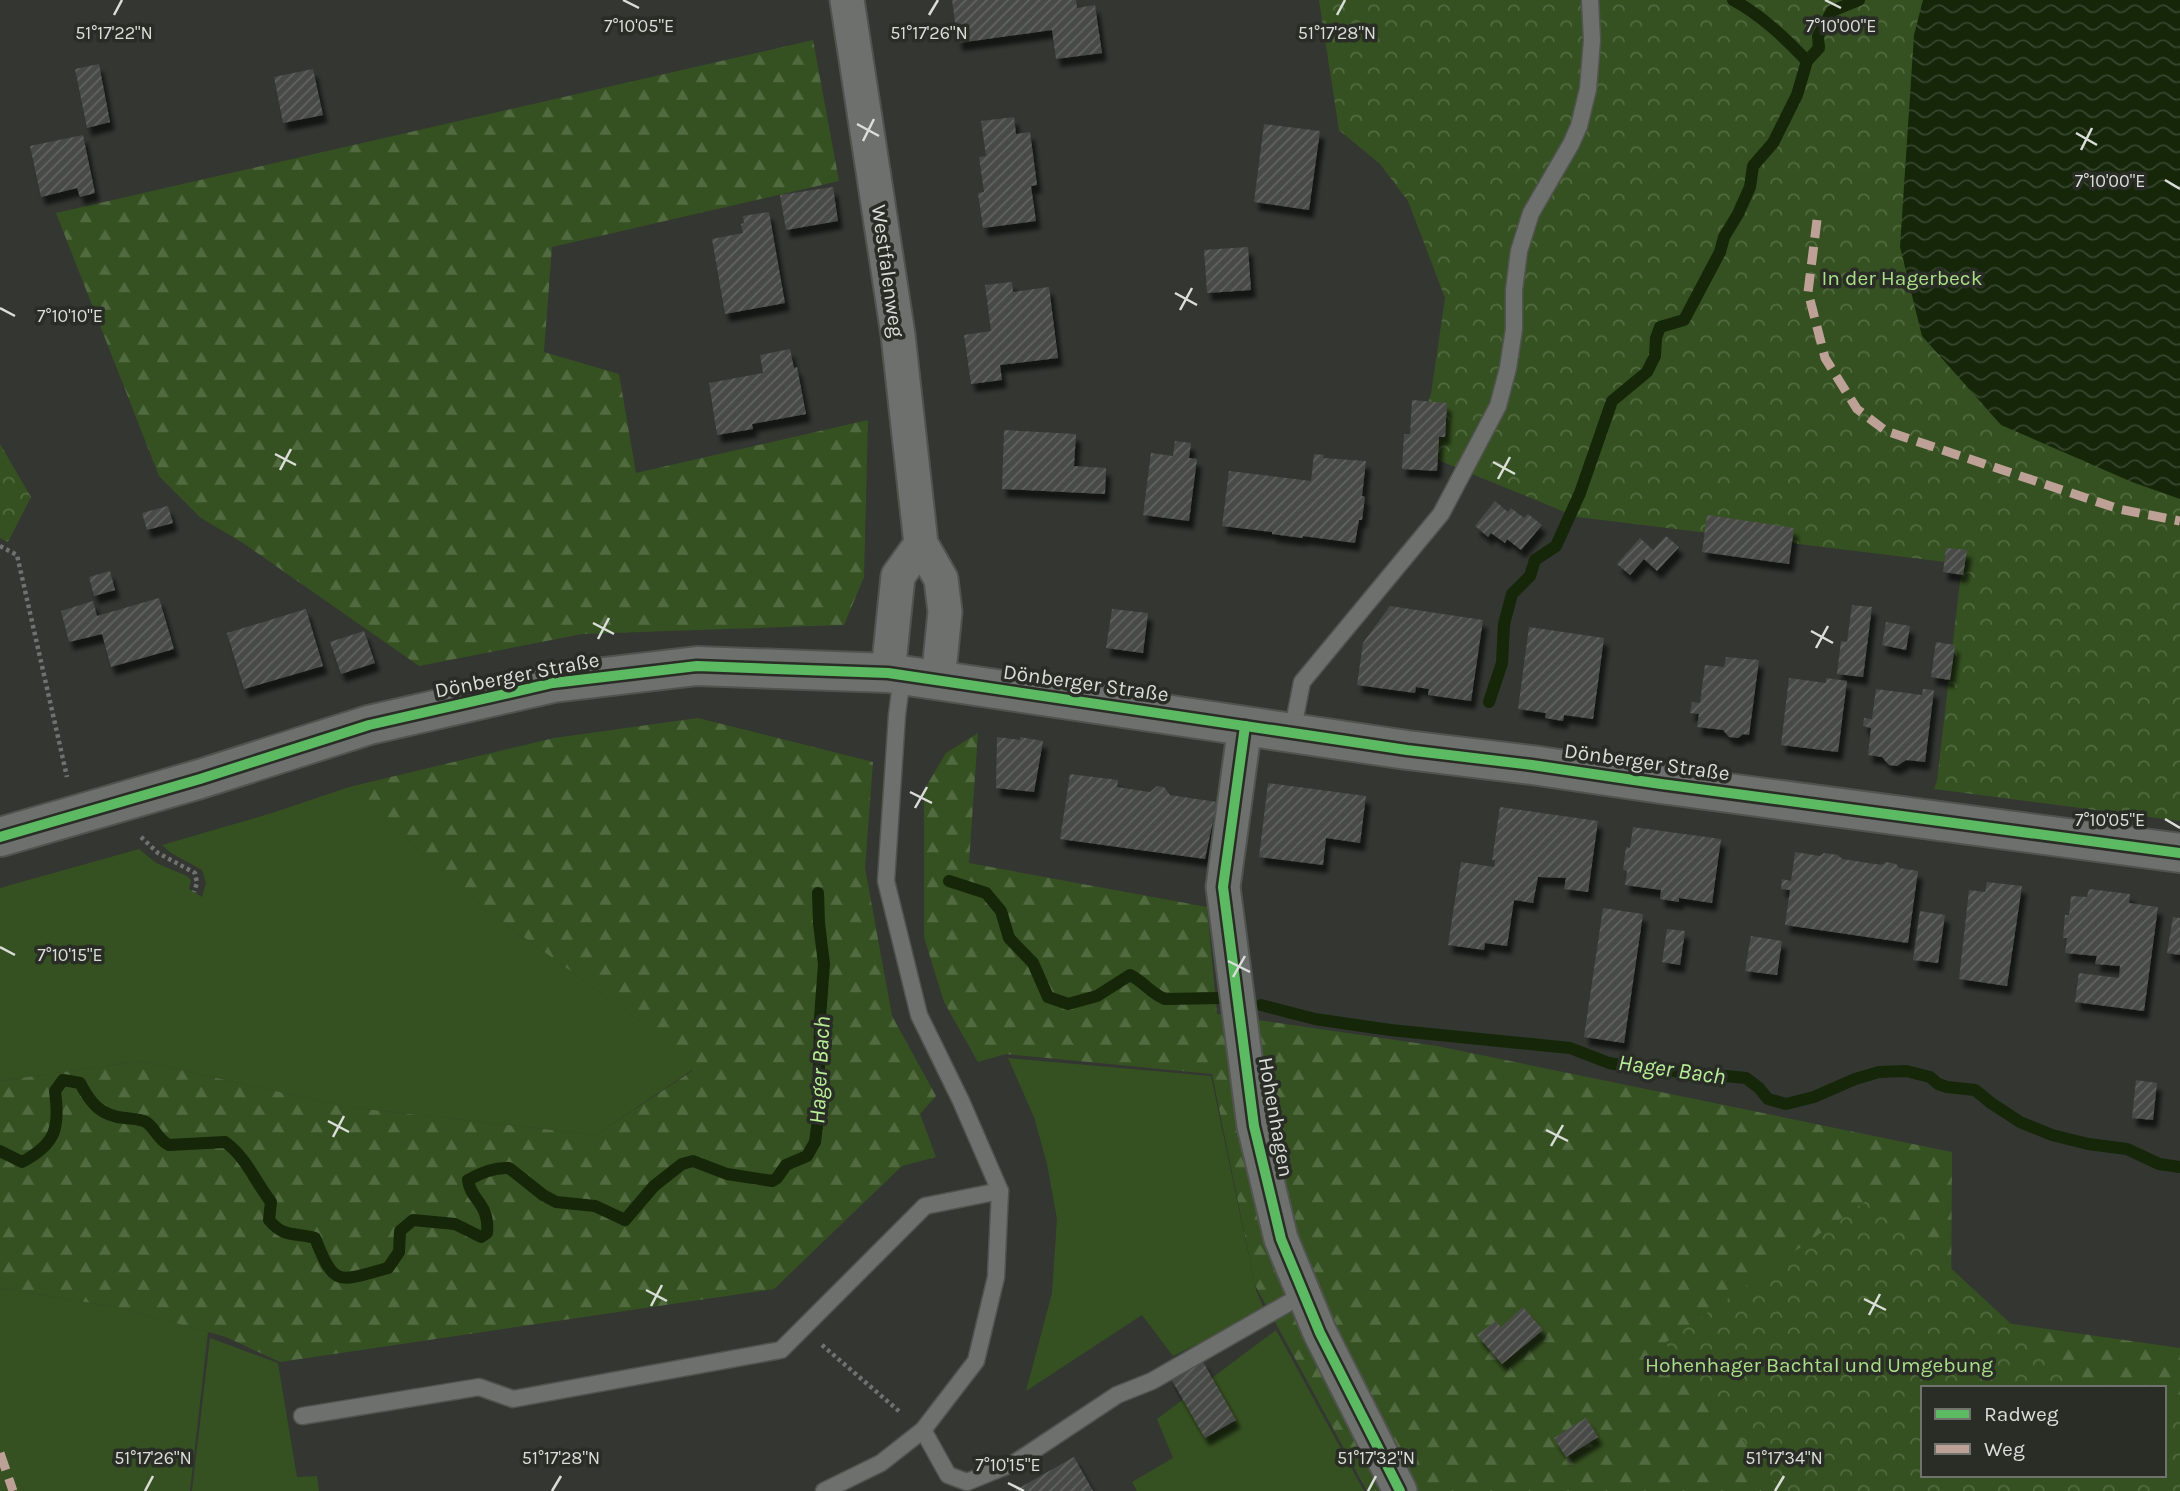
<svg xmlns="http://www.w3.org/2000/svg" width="2180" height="1491" viewBox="0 0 2180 1491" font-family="Karla,sans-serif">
  <defs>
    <pattern id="forest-firs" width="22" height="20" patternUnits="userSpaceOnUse" patternTransform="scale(1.75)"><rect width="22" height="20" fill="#365121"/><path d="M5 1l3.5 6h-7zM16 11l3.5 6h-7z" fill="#526a40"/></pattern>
    <pattern id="park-crowns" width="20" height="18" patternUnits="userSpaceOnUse" patternTransform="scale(1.75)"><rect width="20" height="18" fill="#365121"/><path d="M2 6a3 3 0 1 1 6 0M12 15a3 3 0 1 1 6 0" fill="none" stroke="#526a40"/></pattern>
    <pattern id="water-waves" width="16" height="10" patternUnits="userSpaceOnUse" patternTransform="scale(1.75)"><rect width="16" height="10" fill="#152609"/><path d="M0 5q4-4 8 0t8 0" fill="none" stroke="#36452c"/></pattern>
    <pattern id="building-hatch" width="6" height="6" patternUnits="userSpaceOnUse" patternTransform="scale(1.75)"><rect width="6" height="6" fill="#484a46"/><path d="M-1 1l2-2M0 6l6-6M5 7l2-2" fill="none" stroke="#626460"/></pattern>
    <filter id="shadow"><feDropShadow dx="4.5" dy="8" stdDeviation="2" flood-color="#0009"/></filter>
  </defs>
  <rect width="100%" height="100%" fill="#333631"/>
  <!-- green -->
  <g fill="#365121">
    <path d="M349 787 486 910 644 1024 692 1070 596 1135 347 1107 140 1061 0 1081V888L139 849 156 863 187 876 191 880 189 889 202 897 206 883 202 870 171 853 162 845 272 813Z"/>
    <path d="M1008 1058 1211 1076 1256 1290 1265 1311 1173 1356 1142 1315 1026 1391 1052 1293 1057 1219 1047 1164 1034 1117Z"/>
    <path d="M0 1288 121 1308 208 1332 190 1491H0Z"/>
    <path d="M1276 1330 1364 1491H1137L1132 1482 1173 1458 1157 1419Z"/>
    <path d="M210 1338 278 1363 297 1477 317 1476 319 1491H192Z"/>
  </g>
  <!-- forest -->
  <g fill="url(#forest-firs)" fill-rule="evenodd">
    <path d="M813 40 839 181 552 247 544 352 619 374 636 473 868 420 864 577 844 625 582 634 419 666 243 543 201 518 159 476 56 213Z"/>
    <path d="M698 718 873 762 865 868 892 1016 936 1096 920 1114 936 1157 902 1166 774 1289 280 1362 226 1337 121 1308 0 1288V1081L140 1061 347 1107 596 1135 692 1071 644 1024 486 910 349 787 554 738Z"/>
    <path d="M978 733 969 863 1207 907 1217 1014 1437 1046 1952 1152 1951 1315 2180 1348V1491H1367L1255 1285 1212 1074 1006 1054 978 1062 944 1002 924 937V790L946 753ZM1923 1388H2164V1475H1923Z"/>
  </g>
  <!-- park -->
  <g fill="url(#park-crowns)">
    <path d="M1319 0H2180V821L1934 789 1937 781 1962 564 1577 517 1411 449 1431 394 1445 298 1408 201 1380 164 1339 130Z"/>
    <path d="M0 444 31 497 8 542 0 538Z"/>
    <path d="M1873 1196 2080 1388H1923V1475H2164V1405L2180 1406V1491H1783L1665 1343Z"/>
  </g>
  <!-- water -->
  <path fill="url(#water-waves)" d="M1923 0H2180V499L2132 482 2001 425 1922 336 1900 247 1914 35Z"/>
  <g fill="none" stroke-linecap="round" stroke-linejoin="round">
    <!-- stream -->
    <g stroke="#152609" stroke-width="12">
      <path d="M1733 0C1761 15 1785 38 1807 61"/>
      <path d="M1489 702 1502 663 1504 624 1512 594 1530 576 1535 560 1556 546 1580 493 1612 401 1647 372 1655 356 1656 338 1660 327 1684 320 1720 252 1724 237 1738 214 1750 187 1753 166 1773 143 1797 95 1807 61 1819 48 1818 36 1832 11 1859 0"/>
      <path d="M949 881 986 893 1001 911 1009 938 1033 963 1048 997 1068 1004 1097 996 1130 975C1143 981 1151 994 1165 999L1222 998"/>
      <path d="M1261 1005 1315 1019 1390 1030 1570 1048 1609 1063 1630 1067 1746 1078 1759 1088 1768 1099 1786 1104 1814 1097 1855 1079 1879 1072 1906 1071 1930 1077 1938 1084 1947 1087 1975 1090 1991 1103 2020 1122 2052 1135 2088 1144 2127 1149 2159 1164 2180 1167"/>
      <path d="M0 1151 22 1162C56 1144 60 1128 55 1091L63 1080 80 1083C91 1104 101 1116 125 1118 132 1119 140 1119 146 1122 156 1129 158 1140 169 1145L225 1142C247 1158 254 1180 271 1202L269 1220C285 1239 295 1232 315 1238 335 1289 339 1281 388 1268L399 1252 400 1231 413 1220 455 1224 481 1237 487 1233C490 1203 470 1200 468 1180 480 1173 494 1167 509 1168L543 1195 556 1202 595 1206 625 1220 654 1186 682 1164 693 1161 727 1174 772 1181 777 1178 786 1165 807 1156 815 1142 818 1119 820 1018 824 964 819 923 818 893"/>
    </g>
  </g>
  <!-- building -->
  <g fill="url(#building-hatch)" filter="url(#shadow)">
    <path d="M952 0H1076L1077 8 1095 5 1102 53 1056 59 1052 30 958 43Z"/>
    <path d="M99 64 110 122 87 128 75 69Z"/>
    <path d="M313 69 323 115 283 123 274 77Z"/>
    <path d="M1014 117 1016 134 1030 132 1037 185 1031 186 1036 221 983 228 978 193 984 192 979 157 986 156 981 121Z"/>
    <path d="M1264 124 1320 131 1309 210 1254 202Z"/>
    <path d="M83 135 95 193 80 197 77 188 41 197 30 146Z"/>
    <path d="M833 187 838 221 786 230 780 195Z"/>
    <path d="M769 212 785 303 725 314 712 239 743 233 741 224 744 223 743 216Z"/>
    <path d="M1248 247 1251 290 1207 293 1204 250Z"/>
    <path d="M1012 282 1013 292 1049 287 1058 358 1000 365 1002 380 971 384 964 335 991 331 985 285Z"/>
    <path d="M790 349 794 368 797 367 806 414 752 424 753 429 717 435 709 383 763 373 760 355Z"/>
    <path d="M1412 400 1447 403 1445 437H1439L1437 471 1402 469 1404 434H1410Z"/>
    <path d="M1004 430 1076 434 1074 466 1106 468 1105 494 1002 489Z"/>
    <path d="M1175 441 1191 443 1189 458 1197 459 1189 521 1143 515 1151 453 1173 456Z"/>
    <path d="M1314 454 1324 455 1323 458 1366 461 1362 496 1365 497 1362 520H1359L1355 543 1303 536V538L1287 536 1272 534V532L1222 526 1229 471 1311 481Z"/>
    <path d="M1495 501 1508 512 1511 508 1524 518 1528 514 1542 525 1521 550 1507 539 1505 543 1491 533 1488 537 1475 526Z"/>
    <path d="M168 506 173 523 147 530 142 513Z"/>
    <path d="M1707 515 1794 528 1789 564 1702 552Z"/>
    <path d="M1666 536 1679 547 1657 571 1644 559 1630 575 1617 564 1640 538 1653 550Z"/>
    <path d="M1946 548 1967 550 1963 575 1943 572Z"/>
    <path d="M110 571 115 590 94 596 89 577Z"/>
    <path d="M159 598 174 649 111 667 102 634 69 642 61 611 93 601 97 616Z"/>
    <path d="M1852 605 1872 607 1863 677 1837 674 1841 641 1847 642Z"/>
    <path d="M1390 606 1483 620 1471 701 1428 695 1429 689 1416 687 1415 693 1357 685 1363 643Z"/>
    <path d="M306 609 323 666 244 689 227 633Z"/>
    <path d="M1112 609 1148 613 1143 653 1106 648Z"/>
    <path d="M1886 622 1910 626 1906 650 1882 645Z"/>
    <path d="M1529 627 1604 638 1593 719 1564 715 1563 721 1545 718 1546 713 1518 709Z"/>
    <path d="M364 631 375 663 341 674 330 642Z"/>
    <path d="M1936 642 1955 645 1950 680 1931 677Z"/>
    <path d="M1726 657 1759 660 1749 735 1743 734 1738 738 1729 737 1723 730 1697 727 1699 714 1690 713 1692 702 1700 703 1705 665 1724 667Z"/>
    <path d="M1789 678 1826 683V678L1847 681 1838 752 1781 745Z"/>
    <path d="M1876 689 1922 695 1923 689 1934 690 1925 762 1906 760 1897 766 1889 765 1882 757 1868 755 1871 728 1863 726 1864 718 1872 719Z"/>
    <path d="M997 737 1020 740V737L1043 741 1034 792 996 788Z"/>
    <path d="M1070 774 1118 780 1117 787 1136 790 1150 792 1157 786 1164 787 1170 795 1217 802 1205 859 1060 839Z"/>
    <path d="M1268 783 1366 796 1360 843 1326 838 1323 865 1259 857Z"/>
    <path d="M1500 807 1598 821 1588 892 1564 889 1566 878 1538 877 1533 903 1514 900 1507 946 1485 943 1484 950 1448 945 1461 862 1494 867 1495 860H1492Z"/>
    <path d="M1633 827 1721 839 1712 903 1679 898V902L1660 899 1661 890 1625 885 1627 871 1623 870 1626 847 1630 848Z"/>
    <path d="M1795 852 1820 856 1824 853 1838 855 1842 859 1882 865 1886 862 1896 864 1899 868 1918 871 1908 943 1785 925 1790 890 1781 889 1782 879 1791 881Z"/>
    <path d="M1987 882 2022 886 2007 986 1959 979 1969 890 1985 892Z"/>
    <path d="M2089 889 2130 894 2129 903 2158 907 2144 1011 2075 1002 2079 973 2119 978 2120 966 2095 964 2097 956 2065 953 2067 938H2063L2065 915H2069L2071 896 2087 897Z"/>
    <path d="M1603 908 1643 914 1624 1043 1584 1037Z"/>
    <path d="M1920 911 1945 915 1938 963 1913 960Z"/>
    <path d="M2173 917 2180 918V955L2167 953Z"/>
    <path d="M1667 929 1685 931 1680 965 1662 962Z"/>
    <path d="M1751 936 1782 941 1777 975 1745 971Z"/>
    <path d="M2136 1080 2157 1083 2153 1120 2132 1118Z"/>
    <path d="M1523 1307 1543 1330 1502 1364 1477 1335 1496 1321 1501 1327Z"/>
    <path d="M1202 1360 1236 1420 1205 1438 1170 1377Z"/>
    <path d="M1586 1418 1598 1437 1566 1457 1554 1438Z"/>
    <path d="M1074 1457 1093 1491H1014Z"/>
  </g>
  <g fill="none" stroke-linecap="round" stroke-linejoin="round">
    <defs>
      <g id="lane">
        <path d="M1292 733 1302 682 1441 514 1498 406 1508 368 1514 329V290L1519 251 1531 213 1571 144 1579 126 1588 89 1592 40 1590 0"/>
        <path d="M302 1416 479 1387 513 1399 781 1350 925 1206 1000 1191"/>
        <path d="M923 1430 948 1475 967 1482 1016 1462 1117 1395 1152 1381 1304 1294"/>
        <path d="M824 1491 881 1463 923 1430 976 1361 996 1277 1000 1191 961 1101 919 1015 886 881 897 715 902 676"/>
      </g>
      <g id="street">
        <path d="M847 0 898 335 921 544 941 579 945 612 938 681"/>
        <path d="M888 673 898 576 921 544"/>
        <path d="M1245 726 1223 887 1254 1126 1281 1239 1320 1333 1400 1491"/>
      </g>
      <path id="secondary" d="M0 837 200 779 369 725 553 683 697 666 888 673 1407 750 1532 765 1661 784 2180 853"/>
    </defs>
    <!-- lane casing -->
    <use href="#lane" stroke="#51534f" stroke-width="19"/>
    <!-- street casing -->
    <use href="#street" stroke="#51534f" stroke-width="37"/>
    <!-- secondary casing -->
    <use href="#secondary" stroke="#51534f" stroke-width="42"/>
    <!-- path -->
    <g stroke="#70726f" stroke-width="4.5" stroke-dasharray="3.5 3.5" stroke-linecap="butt">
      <path d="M0 546 17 555 67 777"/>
      <path d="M141 837 158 853 195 873 197 883 194 892"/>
      <path d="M822 1345 900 1412"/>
    </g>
    <!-- lane -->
    <use href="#lane" stroke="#6e706d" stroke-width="16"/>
    <!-- street -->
    <use href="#street" stroke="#6e706d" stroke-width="33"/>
    <!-- secondary -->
    <use href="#secondary" stroke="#6e706d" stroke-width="38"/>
    <!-- quiet -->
    <g stroke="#bda197" stroke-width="9" stroke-dasharray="18 9" stroke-linecap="butt">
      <path d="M1817 220 1808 292 1825 358 1857 409 1886 431 2119 509 2180 521"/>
      <path d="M0 1453 13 1491"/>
    </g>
    <defs>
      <g id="cycleway">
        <path d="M1245 726 1223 887 1254 1126 1281 1239 1320 1333 1400 1491"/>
        <path d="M0 837 200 779 369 725 553 683 697 666 888 673 1407 750 1532 765 1661 784 2180 853"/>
      </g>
    </defs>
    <!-- cycleway casing -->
    <use href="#cycleway" stroke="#292d26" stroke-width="15"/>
    <!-- cycleway -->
    <use href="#cycleway" stroke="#5cba63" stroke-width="10"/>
  </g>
  <!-- ticks -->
  <path fill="none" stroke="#daddd8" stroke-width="2.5" d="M623 0 639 8M1825 0 1841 8M114 15 122 0M929 15 938 0M1337 15 1345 0M857 124 879 136M2076 133 2097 145M863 141 874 119M2081 150 2092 128M2165 180 2180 189M1175 293 1197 305M0 308 15 316M1180 310 1192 288M275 454 296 465M1493 462 1515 474M280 470 291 449M1498 479 1510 457M593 623 614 634M1811 631 1833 643M598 639 609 618M1816 648 1828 626M910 792 932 803M915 808 927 787M2165 819 2180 828M0 947 15 955M1228 961 1250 972M1233 977 1245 956M328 1121 349 1132M1546 1130 1568 1141M333 1137 344 1116M1551 1146 1563 1125M646 1290 667 1301M1864 1299 1886 1310M651 1306 662 1285M1869 1315 1880 1294M1008 1483 1024 1491M145 1491 153 1476M552 1491 561 1476M1368 1491 1376 1476M1775 1491 1784 1476"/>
  <g text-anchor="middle" stroke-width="7" stroke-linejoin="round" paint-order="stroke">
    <!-- street labels -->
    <g font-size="21" fill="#daddd8" stroke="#292d26">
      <text transform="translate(888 271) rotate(82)" y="7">Westfalenweg</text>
      <text transform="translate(517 675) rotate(-11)" y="7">Dönberger Straße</text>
      <text transform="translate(1086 683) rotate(8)" y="7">Dönberger Straße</text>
      <text transform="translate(1647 762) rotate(8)" y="7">Dönberger Straße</text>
      <text transform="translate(1276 1117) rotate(80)" y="7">Hohenhagen</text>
    </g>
    <!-- park labels -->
    <g font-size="21" fill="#aadf88" stroke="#292d26">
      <text x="1902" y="285">In der Hagerbeck</text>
      <text x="1819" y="1372">Hohenhager Bachtal und Umgebung</text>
    </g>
    <!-- water labels -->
    <g font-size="23" font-style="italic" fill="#b8ee97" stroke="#292d26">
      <text transform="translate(1672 1069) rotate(8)" y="8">Hager Bach</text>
      <text transform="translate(819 1070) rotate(-87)" y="8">Hager Bach</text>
    </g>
  </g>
  <g font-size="18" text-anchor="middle" fill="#daddd8" stroke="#292d26" stroke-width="7" stroke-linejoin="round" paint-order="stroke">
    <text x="639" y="32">7°10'05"E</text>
    <text x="1841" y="32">7°10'00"E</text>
    <text x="114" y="39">51°17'22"N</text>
    <text x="929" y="39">51°17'26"N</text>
    <text x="1337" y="39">51°17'28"N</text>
    <text x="2110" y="187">7°10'00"E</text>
    <text x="70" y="322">7°10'10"E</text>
    <text x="2110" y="826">7°10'05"E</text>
    <text x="70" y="961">7°10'15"E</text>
    <text x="153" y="1464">51°17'26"N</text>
    <text x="561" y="1464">51°17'28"N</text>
    <text x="1376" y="1464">51°17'32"N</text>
    <text x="1784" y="1464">51°17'34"N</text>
    <text x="1008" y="1471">7°10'15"E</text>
  </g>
  <!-- legend -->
  <rect x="1921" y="1386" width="245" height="91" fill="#292d26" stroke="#70736d" stroke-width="2"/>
  <rect x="1935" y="1409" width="35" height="10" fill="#5cba63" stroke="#70736d" stroke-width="2"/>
  <text x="1984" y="1421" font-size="21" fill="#daddd8">Radweg</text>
  <rect x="1935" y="1444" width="35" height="10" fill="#bda197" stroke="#70736d" stroke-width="2"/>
  <text x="1984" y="1456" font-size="21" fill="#daddd8">Weg</text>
</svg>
